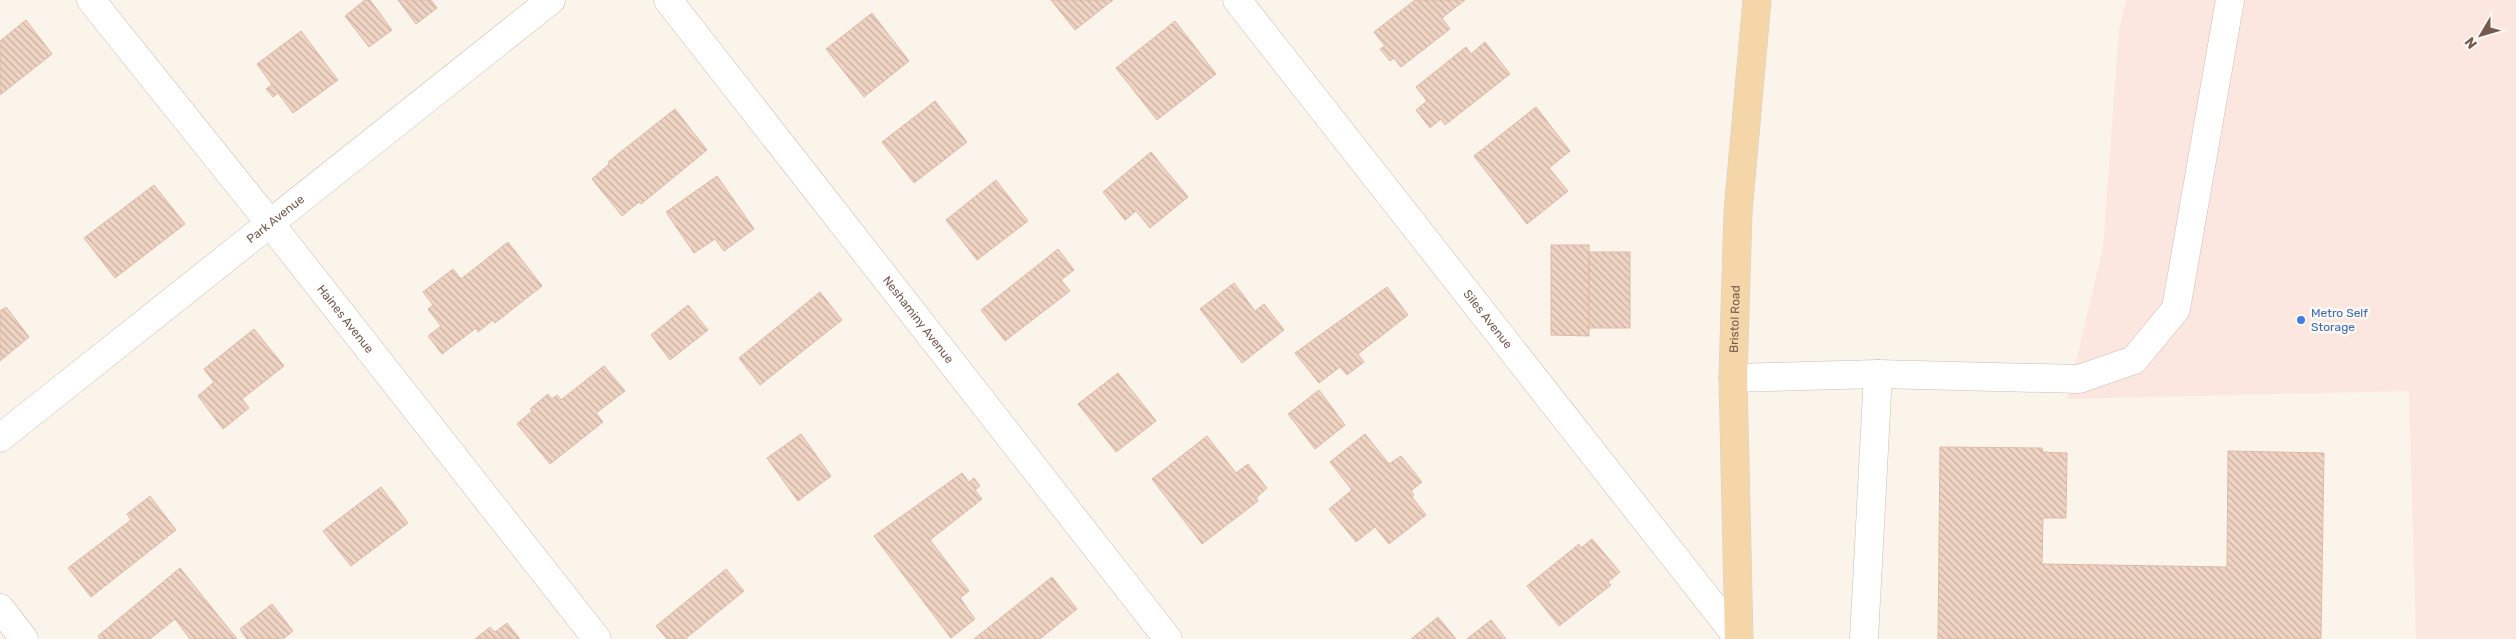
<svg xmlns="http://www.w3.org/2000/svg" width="2516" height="639" viewBox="0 0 2516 639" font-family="Rubik,sans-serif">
  <defs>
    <pattern id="building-back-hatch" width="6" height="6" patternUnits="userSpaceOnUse" patternTransform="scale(1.25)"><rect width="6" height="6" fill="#efd4c4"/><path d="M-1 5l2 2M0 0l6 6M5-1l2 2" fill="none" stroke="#c6afa2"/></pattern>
  </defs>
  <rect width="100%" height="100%" fill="#fbf4eb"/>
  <!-- commercial -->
  <path fill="#fbe7df" d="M2126 0H2516V639H2416L2409 391 2067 399 2103 248 2119 30Z"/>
  <!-- building -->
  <g fill="url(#building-back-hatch)" stroke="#e1baa5">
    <path d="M365 0H370L392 30 369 47 345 16Z"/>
    <path d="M398 0H431L437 8 416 24Z"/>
    <path d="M1051 0H1113L1075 30Z"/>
    <path d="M1415 0H1465L1442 18 1450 29 1401 67 1394 58 1390 61 1380 49 1385 46 1374 32Z"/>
    <path d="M872 13 909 61 864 97 826 49Z"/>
    <path d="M26 20 52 54 0 95V41Z"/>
    <path d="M1175 21 1216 74 1157 120 1116 68Z"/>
    <path d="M301 31 338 80 293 113 278 93 273 97 266 89 272 85 257 64Z"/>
    <path d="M1485 42 1510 74 1445 125 1441 119 1430 128 1416 110 1427 101 1416 87 1466 47 1471 54Z"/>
    <path d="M935 101 967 142 914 183 882 142Z"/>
    <path d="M1536 107 1570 151 1549 168 1568 191 1527 224 1474 156Z"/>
    <path d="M675 109 707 150 641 204 639 202 622 216 592 179 609 164 608 162Z"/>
    <path d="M1151 152 1188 197 1150 228 1136 211 1125 220 1103 192Z"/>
    <path d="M717 176 754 229 724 251 715 239 694 253 666 212Z"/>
    <path d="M996 180 1028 221 977 260 946 220Z"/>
    <path d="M154 185 185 224 115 278 84 238Z"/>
    <path d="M508 242 542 286 495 323 493 320 478 332 476 328 442 354 428 336 441 326 428 309 433 305 423 292 453 269 461 279Z"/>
    <path d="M1551 245H1589V336L1551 335Z"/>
    <path d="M1058 249 1074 270 1061 280 1070 291 1005 341 981 310Z"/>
    <rect x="1589" y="252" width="41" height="76"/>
    <path d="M1234 283 1255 311 1264 304 1284 330 1242 363 1200 309Z"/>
    <path d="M1387 287 1408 315 1358 354 1364 362 1347 375 1340 367 1319 383 1295 353Z"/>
    <path d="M820 292 842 320 760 385 739 358Z"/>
    <path d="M688 305 708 330 670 360 651 335Z"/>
    <path d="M6 307 29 337 0 361V311Z"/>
    <path d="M254 329 284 366 242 399 249 408 223 429 198 396 214 382 204 369Z"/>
    <path d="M604 366 625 391 596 413 603 422 550 464 517 424 532 411 530 409 548 394 552 399 557 395 561 400Z"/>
    <path d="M1118 373 1156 421 1116 452 1078 404Z"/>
    <path d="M1319 390 1345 425 1315 449 1288 414Z"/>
    <path d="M801 434 831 476 798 501 767 458Z"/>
    <path d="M1365 434 1389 464 1401 456 1422 482 1411 491 1414 495 1412 497 1426 515 1389 544 1375 527 1356 542 1329 509 1352 490 1330 462Z"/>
    <path d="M1207 436 1236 473 1248 464 1267 488 1256 498 1258 501 1202 544 1152 479Z"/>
    <path d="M1940 447 2042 448 2043 452 2067 453 2066 518H2043L2042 564 2227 567 2228 451 2324 453 2321 639H1938Z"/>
    <path d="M962 473 969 482 974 478 980 486 975 490 982 499 930 540 969 591 960 598 975 619 951 638 874 536Z"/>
    <path d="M381 487 408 523 351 566 323 531Z"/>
    <path d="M150 496 176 530 91 597 68 568 131 520 127 514Z"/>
    <path d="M1592 539 1620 572 1608 582 1611 585 1559 626 1527 586 1579 544 1581 548Z"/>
    <path d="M180 568 237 639H190L175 619 150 639H100L98 636Z"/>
    <path d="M726 569 744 591 685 639H667L656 626Z"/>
    <path d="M1052 577 1077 609 1040 639H974Z"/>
    <path d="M272 604 293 631 283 639H247L240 629Z"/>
    <path d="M1438 617 1456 639H1411Z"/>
    <path d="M1491 620 1506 639H1467Z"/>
    <path d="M507 623 520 639H475L490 627 495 632Z"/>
  </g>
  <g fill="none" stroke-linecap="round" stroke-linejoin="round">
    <defs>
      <g id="minor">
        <path id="s1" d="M91 0 269 222 597 639"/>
        <path id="s2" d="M668 0 1168 639"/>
        <path id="s3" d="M1237 0 1739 639"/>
        <path d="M1733 378 1878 374 2079 379 2134 360 2176 309 2230 0"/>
        <path id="s4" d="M0 438 551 0"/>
        <path d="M0 608 24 639"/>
        <path d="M1864 639 1878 374"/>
      </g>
      <g id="major">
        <path id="s5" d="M1739 639 1733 378 1738 212 1757 0"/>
      </g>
    </defs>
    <!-- minor casing -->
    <use href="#minor" stroke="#cdbcb1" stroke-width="29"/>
    <!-- major casing -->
    <use href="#major" stroke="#d8d1ce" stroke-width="29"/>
    <!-- minor -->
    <use href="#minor" stroke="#fff" stroke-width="28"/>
    <!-- major -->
    <use href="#major" stroke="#f5d6a8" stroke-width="28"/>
  </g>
  <!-- markers -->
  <circle fill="#3f7fe0" stroke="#fef8f1" stroke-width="2" cx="2301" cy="320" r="5"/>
  <g text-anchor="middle" stroke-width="5" stroke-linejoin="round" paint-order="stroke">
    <!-- street labels -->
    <g font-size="12" fill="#755b4f" stroke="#fef8f1">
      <text dy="4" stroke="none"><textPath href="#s4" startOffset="352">Park Avenue</textPath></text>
      <text dy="4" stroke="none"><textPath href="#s1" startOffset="408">Haines Avenue</textPath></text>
      <text dy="4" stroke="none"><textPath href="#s3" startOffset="406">Siles Avenue</textPath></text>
      <text dy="4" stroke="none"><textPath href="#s5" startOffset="320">Bristol Road</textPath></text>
      <text dy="4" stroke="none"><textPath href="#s2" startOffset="406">Neshaminy Avenue</textPath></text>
    </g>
    <!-- shop labels -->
    <g font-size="12" fill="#366cbe" stroke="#fef8f1" text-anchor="start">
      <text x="2311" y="317">Metro Self<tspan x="2311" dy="14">Storage</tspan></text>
    </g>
  </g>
  <!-- north arrow -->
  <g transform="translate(2481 35) rotate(232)" stroke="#fef8f1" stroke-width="4" paint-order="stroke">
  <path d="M0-4L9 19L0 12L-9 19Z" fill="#755b4f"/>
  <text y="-8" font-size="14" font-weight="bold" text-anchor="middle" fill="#755b4f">N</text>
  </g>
</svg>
